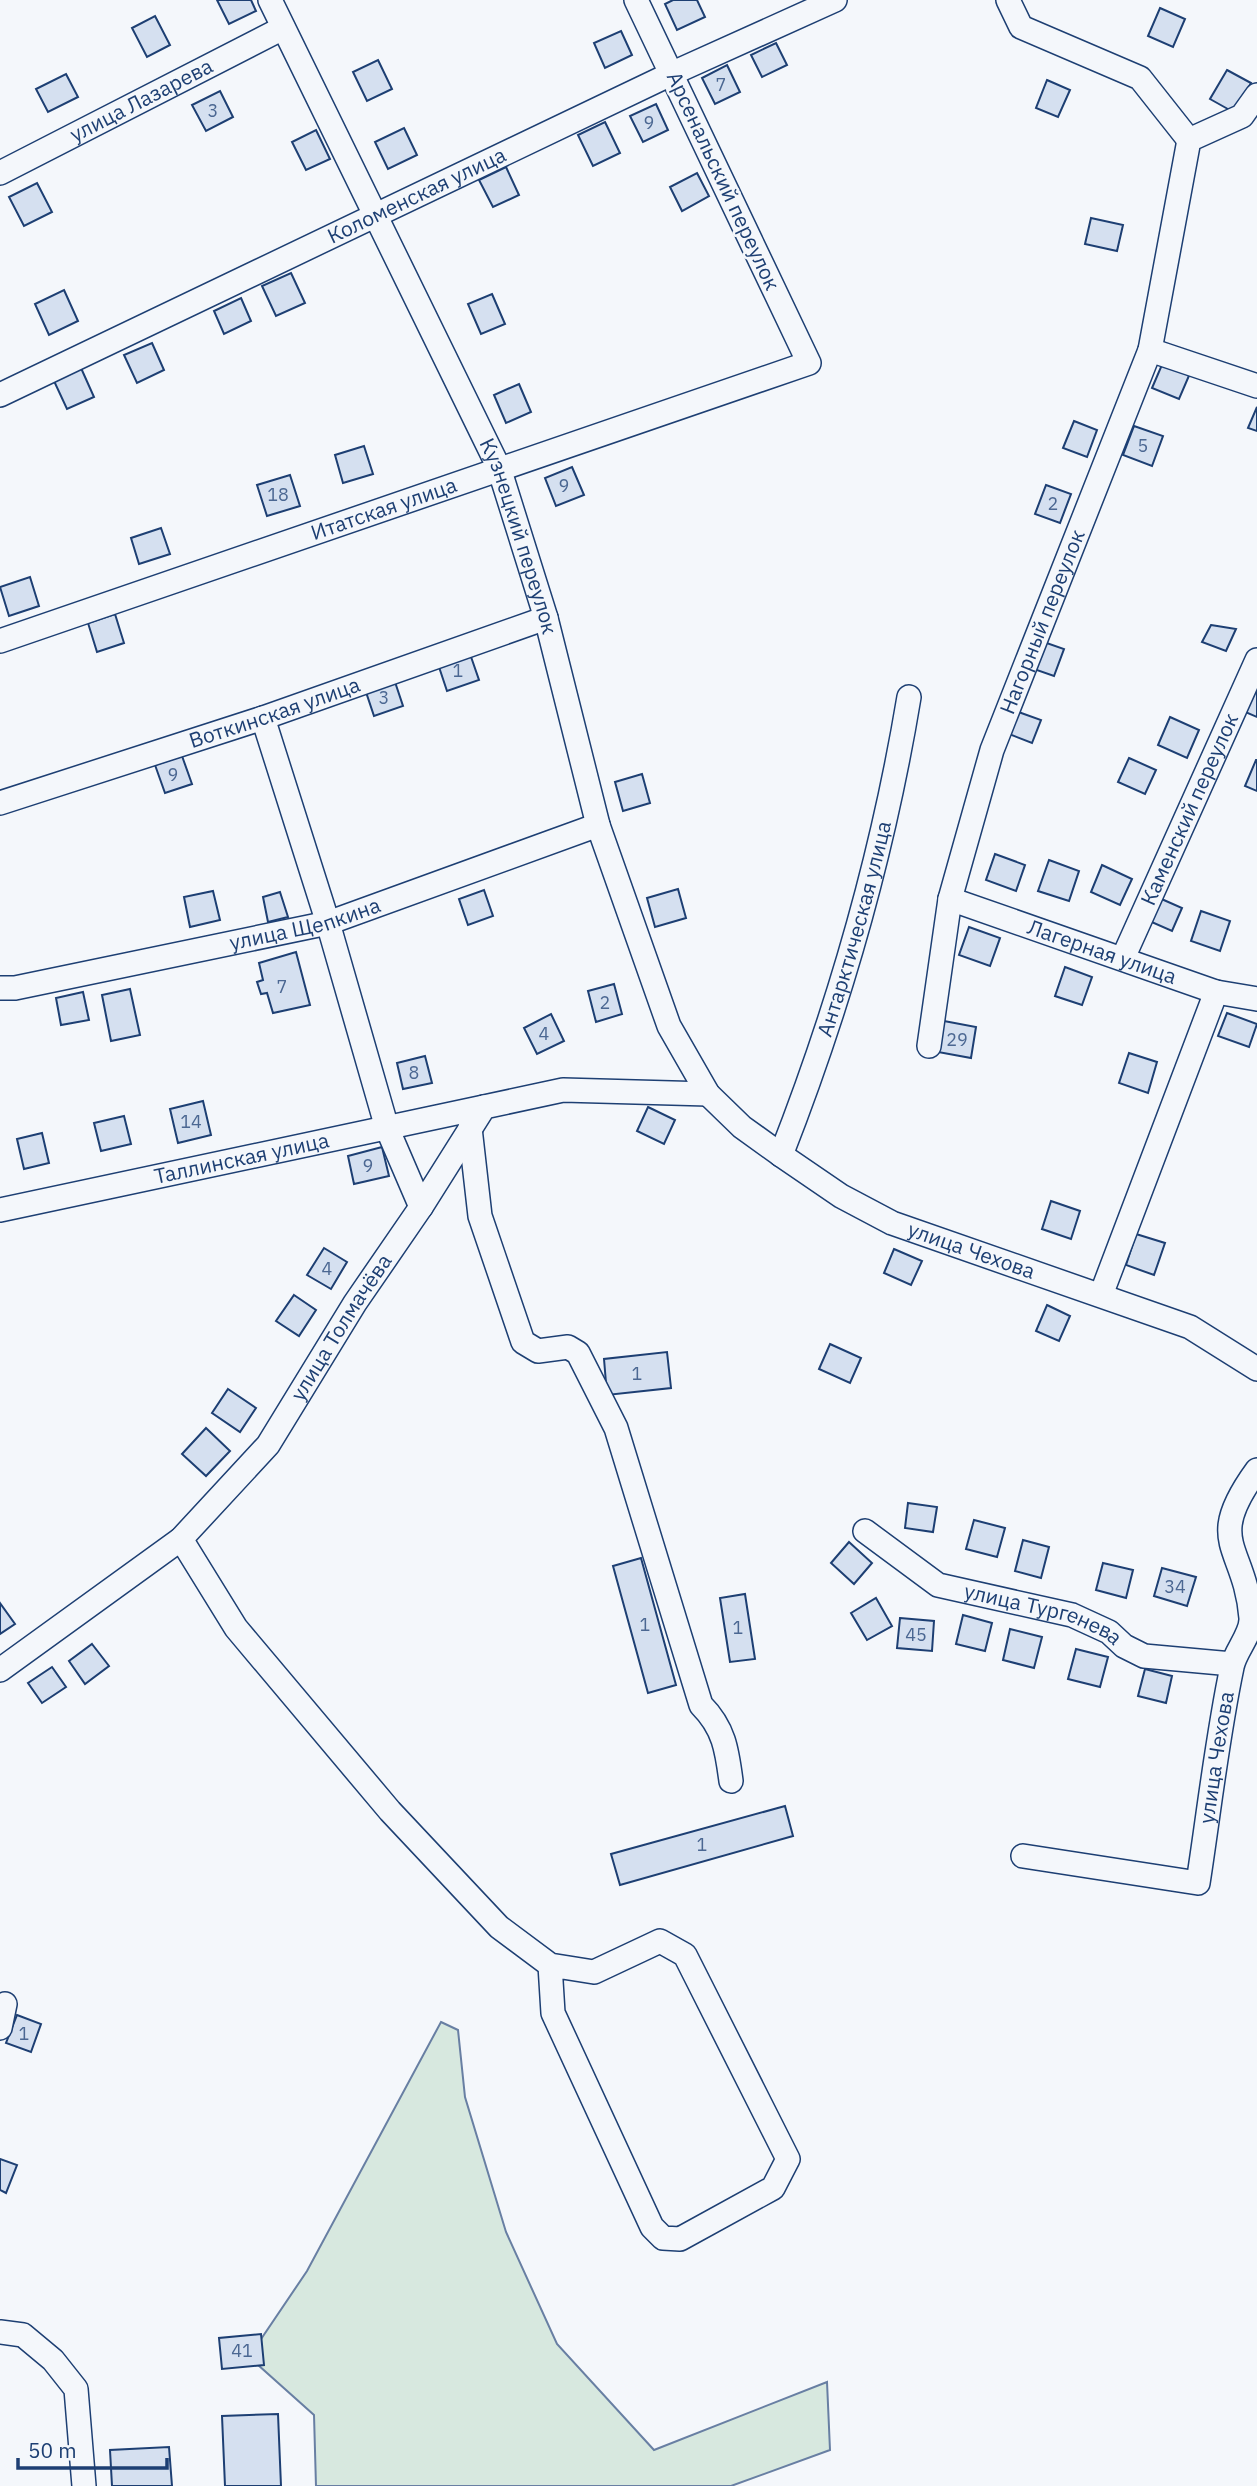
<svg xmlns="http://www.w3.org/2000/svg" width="1257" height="2486" viewBox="0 0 1257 2486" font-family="'IBM Plex Sans',sans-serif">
  <rect width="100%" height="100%" fill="#f4f7fb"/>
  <!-- green -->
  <path fill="#d7e8df" stroke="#687fa3" stroke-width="2" d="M441 2022 458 2030 465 2097 506 2232 557 2344 654 2450 827 2382 830 2450 731 2486H316L314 2415 249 2357 307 2271Z"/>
  <!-- building -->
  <g fill="#d5e0f0" stroke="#1d3f73" stroke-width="2">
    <path d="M217 0H251L256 11 229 24Z"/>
    <path d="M673 0H697L705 17 677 30 665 4Z"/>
    <path d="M1160 8 1185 19 1173 47 1148 36Z"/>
    <path d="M155 16 170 45 147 57 132 28Z"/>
    <path d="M621 31 632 55 605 68 594 43Z"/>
    <path d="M776 43 787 65 762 77 751 55Z"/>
    <path d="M378 60 392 89 367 101 353 72Z"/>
    <path d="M727 65 740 92 715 104 702 78Z"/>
    <path d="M1227 70 1251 83 1235 113 1210 99Z"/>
    <path d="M66 74 78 97 48 112 36 89Z"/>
    <path d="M1047 80 1070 90 1058 117 1036 108Z"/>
    <path d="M220 91 233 117 206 131 192 105Z"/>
    <path d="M656 104 668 130 643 142 630 116Z"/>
    <path d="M605 122 620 153 593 166 578 135Z"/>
    <path d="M404 128 417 155 388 169 375 142Z"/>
    <path d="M316 130 330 159 306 170 292 142Z"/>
    <path d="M506 167 519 195 493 207 479 180Z"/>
    <path d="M697 173 709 196 682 211 670 187Z"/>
    <path d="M37 183 52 212 24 226 9 197Z"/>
    <path d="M1091 218 1123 225 1117 251 1085 244Z"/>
    <path d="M291 273 305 303 276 316 262 286Z"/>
    <path d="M64 290 78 321 49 335 35 304Z"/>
    <path d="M492 294 505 324 481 334 468 304Z"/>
    <path d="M241 298 251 321 224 334 214 311Z"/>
    <path d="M152 343 164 370 137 383 124 355Z"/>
    <path d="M1164 360 1191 371 1179 399 1152 388Z"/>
    <path d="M81 368 94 397 67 409 54 381Z"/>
    <path d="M519 384 531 412 506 423 494 395Z"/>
    <path d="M1257 407V431L1248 428Z"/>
    <path d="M1074 421 1097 430 1087 457 1063 448Z"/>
    <path d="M1134 426 1163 436 1152 466 1123 455Z"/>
    <path d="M364 446 373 474 343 483 335 455Z"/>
    <path d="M572 467 584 495 556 506 545 478Z"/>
    <path d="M290 475 300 506 267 516 257 485Z"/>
    <path d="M1046 485 1071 494 1060 523 1035 514Z"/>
    <path d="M161 528 170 554 139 564 131 538Z"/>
    <path d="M30 577 39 606 9 616 0 587Z"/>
    <path d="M115 614 124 643 97 652 88 623Z"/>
    <path d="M1211 625 1236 629 1226 651 1202 642Z"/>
    <path d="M1038 640 1064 649 1054 676 1028 667Z"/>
    <path d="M469 651 479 680 447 691 437 661Z"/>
    <path d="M394 679 403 706 374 716 365 689Z"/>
    <path d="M1257 686V717L1243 711Z"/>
    <path d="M1013 710 1041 720 1032 743 1004 732Z"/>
    <path d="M1170 717 1199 730 1187 758 1158 745Z"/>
    <path d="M182 756 192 784 165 793 155 765Z"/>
    <path d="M1129 758 1156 770 1145 794 1118 782Z"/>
    <path d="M1256 760H1257V791L1245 786Z"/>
    <path d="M642 774 650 803 623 811 615 782Z"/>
    <path d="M995 854 1025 865 1016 891 986 880Z"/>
    <path d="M1049 860 1079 871 1069 901 1038 891Z"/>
    <path d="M1102 865 1132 879 1120 905 1091 892Z"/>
    <path d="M678 889 686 918 655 927 647 898Z"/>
    <path d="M484 890 493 916 468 925 459 899Z"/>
    <path d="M213 891 220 920 190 927 184 897Z"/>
    <path d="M280 892 288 917 268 922 263 897Z"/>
    <path d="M1157 897 1182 908 1172 931 1147 920Z"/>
    <path d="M1201 911 1230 921 1220 951 1191 941Z"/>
    <path d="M969 927 1000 938 990 966 959 955Z"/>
    <path d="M296 952 310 1005 273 1013 267 993 261 994 257 982 263 980 259 963Z"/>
    <path d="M1065 967 1092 977 1082 1005 1055 996Z"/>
    <path d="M614 984 622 1014 596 1022 588 991Z"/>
    <path d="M130 989 140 1035 111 1041 102 995Z"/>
    <path d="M83 992 89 1020 61 1025 56 998Z"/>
    <path d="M1227 1013 1257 1024 1249 1047 1218 1036Z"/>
    <path d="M551 1014 564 1041 537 1054 524 1028Z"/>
    <path d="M944 1021 976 1027 971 1058 938 1052Z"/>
    <path d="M1129 1053 1157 1062 1148 1093 1119 1083Z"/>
    <path d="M425 1056 432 1083 403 1089 397 1063Z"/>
    <path d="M203 1101 211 1135 178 1143 170 1109Z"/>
    <path d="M648 1107 675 1120 664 1144 637 1131Z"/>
    <path d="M124 1116 131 1144 101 1151 94 1123Z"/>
    <path d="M42 1133 49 1163 24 1169 17 1139Z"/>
    <path d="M382 1147 389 1176 354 1184 348 1156Z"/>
    <path d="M1051 1201 1080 1211 1071 1239 1042 1229Z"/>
    <path d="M1136 1234 1165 1243 1154 1275 1126 1265Z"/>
    <path d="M324 1248 347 1262 331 1289 307 1275Z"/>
    <path d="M894 1249 922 1261 911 1285 884 1273Z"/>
    <path d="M294 1295 316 1310 299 1336 276 1321Z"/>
    <path d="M1047 1305 1070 1316 1059 1341 1036 1331Z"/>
    <path d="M830 1344 861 1358 850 1383 819 1369Z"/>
    <path d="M667 1352 671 1388 607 1395 604 1359Z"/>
    <path d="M228 1389 256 1408 240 1432 212 1413Z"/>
    <path d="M206 1428 230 1451 206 1476 182 1454Z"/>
    <path d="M908 1503 937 1507 933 1532 905 1528Z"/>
    <path d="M974 1520 1005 1528 997 1557 966 1549Z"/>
    <path d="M1023 1540 1049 1547 1041 1578 1015 1571Z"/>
    <path d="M849 1542 872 1563 854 1584 831 1563Z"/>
    <path d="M641 1558 676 1685 648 1693 613 1566Z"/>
    <path d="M1103 1563 1133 1570 1126 1598 1096 1590Z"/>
    <path d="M1162 1568 1196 1577 1187 1606 1154 1596Z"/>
    <path d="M745 1594 755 1659 730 1662 720 1598Z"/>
    <path d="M876 1598 892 1626 867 1640 851 1613Z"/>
    <path d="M0 1603 15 1624 0 1634Z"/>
    <path d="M963 1615 992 1623 985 1651 956 1644Z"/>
    <path d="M900 1618 934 1621 932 1651 897 1648Z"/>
    <path d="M1010 1629 1042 1637 1034 1668 1003 1660Z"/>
    <path d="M92 1644 109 1666 85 1684 69 1661Z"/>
    <path d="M1076 1649 1108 1657 1100 1687 1068 1679Z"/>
    <path d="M52 1667 66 1687 42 1703 28 1683Z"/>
    <path d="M1145 1669 1172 1676 1166 1703 1138 1696Z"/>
    <path d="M785 1806 793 1836 620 1885 611 1854Z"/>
    <path d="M17 2015 41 2024 31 2052 6 2043Z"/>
    <path d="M0 2159 17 2165 6 2193 0 2190Z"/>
    <path d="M261 2334 264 2365 222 2369 219 2338Z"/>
    <path d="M278 2414 281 2486H225L222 2416Z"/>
    <path d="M169 2447 172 2486H112L110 2450Z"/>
  </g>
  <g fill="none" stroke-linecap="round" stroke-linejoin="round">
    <defs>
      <g id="minor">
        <path id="s1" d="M270 0 499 468 546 618 598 825 669 1026 708 1094 742 1127 781 1155 841 1196 892 1223 1190 1327 1257 1369"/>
        <path d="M1008 0 1021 27 1140 78 1189 140"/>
        <path id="s2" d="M0 173 283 28"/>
        <path d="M1150 350 1257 386"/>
        <path id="s3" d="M0 395 673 73 835 0"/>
        <path id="s4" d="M0 641 809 363 636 0"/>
        <path d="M263 718 328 923 387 1128 421 1207"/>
        <path id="s5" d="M0 803 263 718 546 618"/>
        <path id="s6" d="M950 899 1216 992 1257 999"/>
        <path id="s7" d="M1123 958 1257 660"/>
        <path id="s8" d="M0 988H15L328 923 598 825"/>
        <path id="s9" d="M929 1046 950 899 992 750 1150 350 1189 140 1242 116 1257 95"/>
        <path d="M470 1128 480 1216 523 1342 538 1351 568 1347 578 1353 616 1428 701 1705C724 1728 727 1750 731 1781"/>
        <path id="s10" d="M781 1155C839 1007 883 854 909 697"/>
        <path id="s11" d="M0 1210 484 1107"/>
        <path d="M1101 1295 1216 992"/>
        <path id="s12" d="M865 1531 938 1585 1072 1615 1109 1632 1124 1646 1144 1656 1232 1664"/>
        <path d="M181 1539 236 1628 390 1811 499 1927 550 1965 594 1972 660 1941 685 1955 788 2159 773 2188 680 2239 663 2238 652 2227 553 2013 550 1965"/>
        <path id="s13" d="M0 1670 181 1539 268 1445 355 1303 421 1207 484 1107 563 1090 708 1094"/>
        <path id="s14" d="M1023 1856 1198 1883C1209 1812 1217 1738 1232 1667 1235 1651 1252 1634 1251 1618 1245 1544 1203 1544 1257 1470"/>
        <path d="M0 2028 5 2004"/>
        <path d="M0 2332 23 2335 53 2360 76 2389 84 2486"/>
      </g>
    </defs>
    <!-- minor casing -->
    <use href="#minor" stroke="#1d3f73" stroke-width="26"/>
    <!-- minor -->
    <use href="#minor" stroke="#f4f7fb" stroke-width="23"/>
  </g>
  <g text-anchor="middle" stroke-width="5" stroke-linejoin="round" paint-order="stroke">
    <!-- number labels -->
    <g font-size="18" fill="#4b6792">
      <text x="721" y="91">7</text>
      <text x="213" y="117">3</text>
      <text x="649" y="129">9</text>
      <text x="1143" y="452">5</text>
      <text x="564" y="492">9</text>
      <text x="278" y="501">18</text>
      <text x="1053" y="510">2</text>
      <text x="458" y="677">1</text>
      <text x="384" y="704">3</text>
      <text x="173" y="781">9</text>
      <text x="282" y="993">7</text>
      <text x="605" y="1009">2</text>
      <text x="544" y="1040">4</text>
      <text x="957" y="1046">29</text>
      <text x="414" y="1079">8</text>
      <text x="191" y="1128">14</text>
      <text x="368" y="1172">9</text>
      <text x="327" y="1275">4</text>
      <text x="637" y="1380">1</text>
      <text x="1175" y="1593">34</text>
      <text x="645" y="1631">1</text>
      <text x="738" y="1634">1</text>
      <text x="916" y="1641">45</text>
      <text x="702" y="1851">1</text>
      <text x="24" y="2040">1</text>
      <text x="242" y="2357">41</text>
    </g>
    <!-- street labels -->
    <g font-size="21" fill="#1d3f73" stroke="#f4f7fb">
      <text dy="7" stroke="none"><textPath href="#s2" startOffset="159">улица Лазарева</textPath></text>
      <text transform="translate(723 181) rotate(65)" y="7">Арсенальский переулок</text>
      <text dy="7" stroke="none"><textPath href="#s3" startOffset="462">Коломенская улица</textPath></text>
      <text dy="7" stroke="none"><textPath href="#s4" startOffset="406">Итатская улица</textPath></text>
      <text dy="7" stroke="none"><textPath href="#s1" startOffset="592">Кузнецкий переулок</textPath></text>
      <text dy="7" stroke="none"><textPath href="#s9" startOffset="441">Нагорный переулок</textPath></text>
      <text dy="7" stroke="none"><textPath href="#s5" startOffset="289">Воткинская улица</textPath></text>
      <text dy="7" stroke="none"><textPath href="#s7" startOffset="163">Каменский переулок</textPath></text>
      <text dy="7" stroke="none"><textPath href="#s8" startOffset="312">улица Щепкина</textPath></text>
      <text dy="7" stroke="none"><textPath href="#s10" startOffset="238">Антарктическая улица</textPath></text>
      <text dy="7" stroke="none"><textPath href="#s6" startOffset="161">Лагерная улица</textPath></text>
      <text dy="7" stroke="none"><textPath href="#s11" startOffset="247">Таллинская улица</textPath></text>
      <text dy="7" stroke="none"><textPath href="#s1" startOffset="1493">улица Чехова</textPath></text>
      <text dy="7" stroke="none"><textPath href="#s13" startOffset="490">улица Толмачёва</textPath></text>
      <text dy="7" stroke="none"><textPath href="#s12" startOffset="200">улица Тургенева</textPath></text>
      <text dy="7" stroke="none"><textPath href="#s14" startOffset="304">улица Чехова</textPath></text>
    </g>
  </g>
  <!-- scale -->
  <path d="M18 2458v10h149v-10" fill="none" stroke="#1d3f73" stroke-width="3.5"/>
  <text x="28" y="2458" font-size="21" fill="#1d3f73" stroke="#f4f7fb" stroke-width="5" paint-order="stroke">50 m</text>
</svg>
